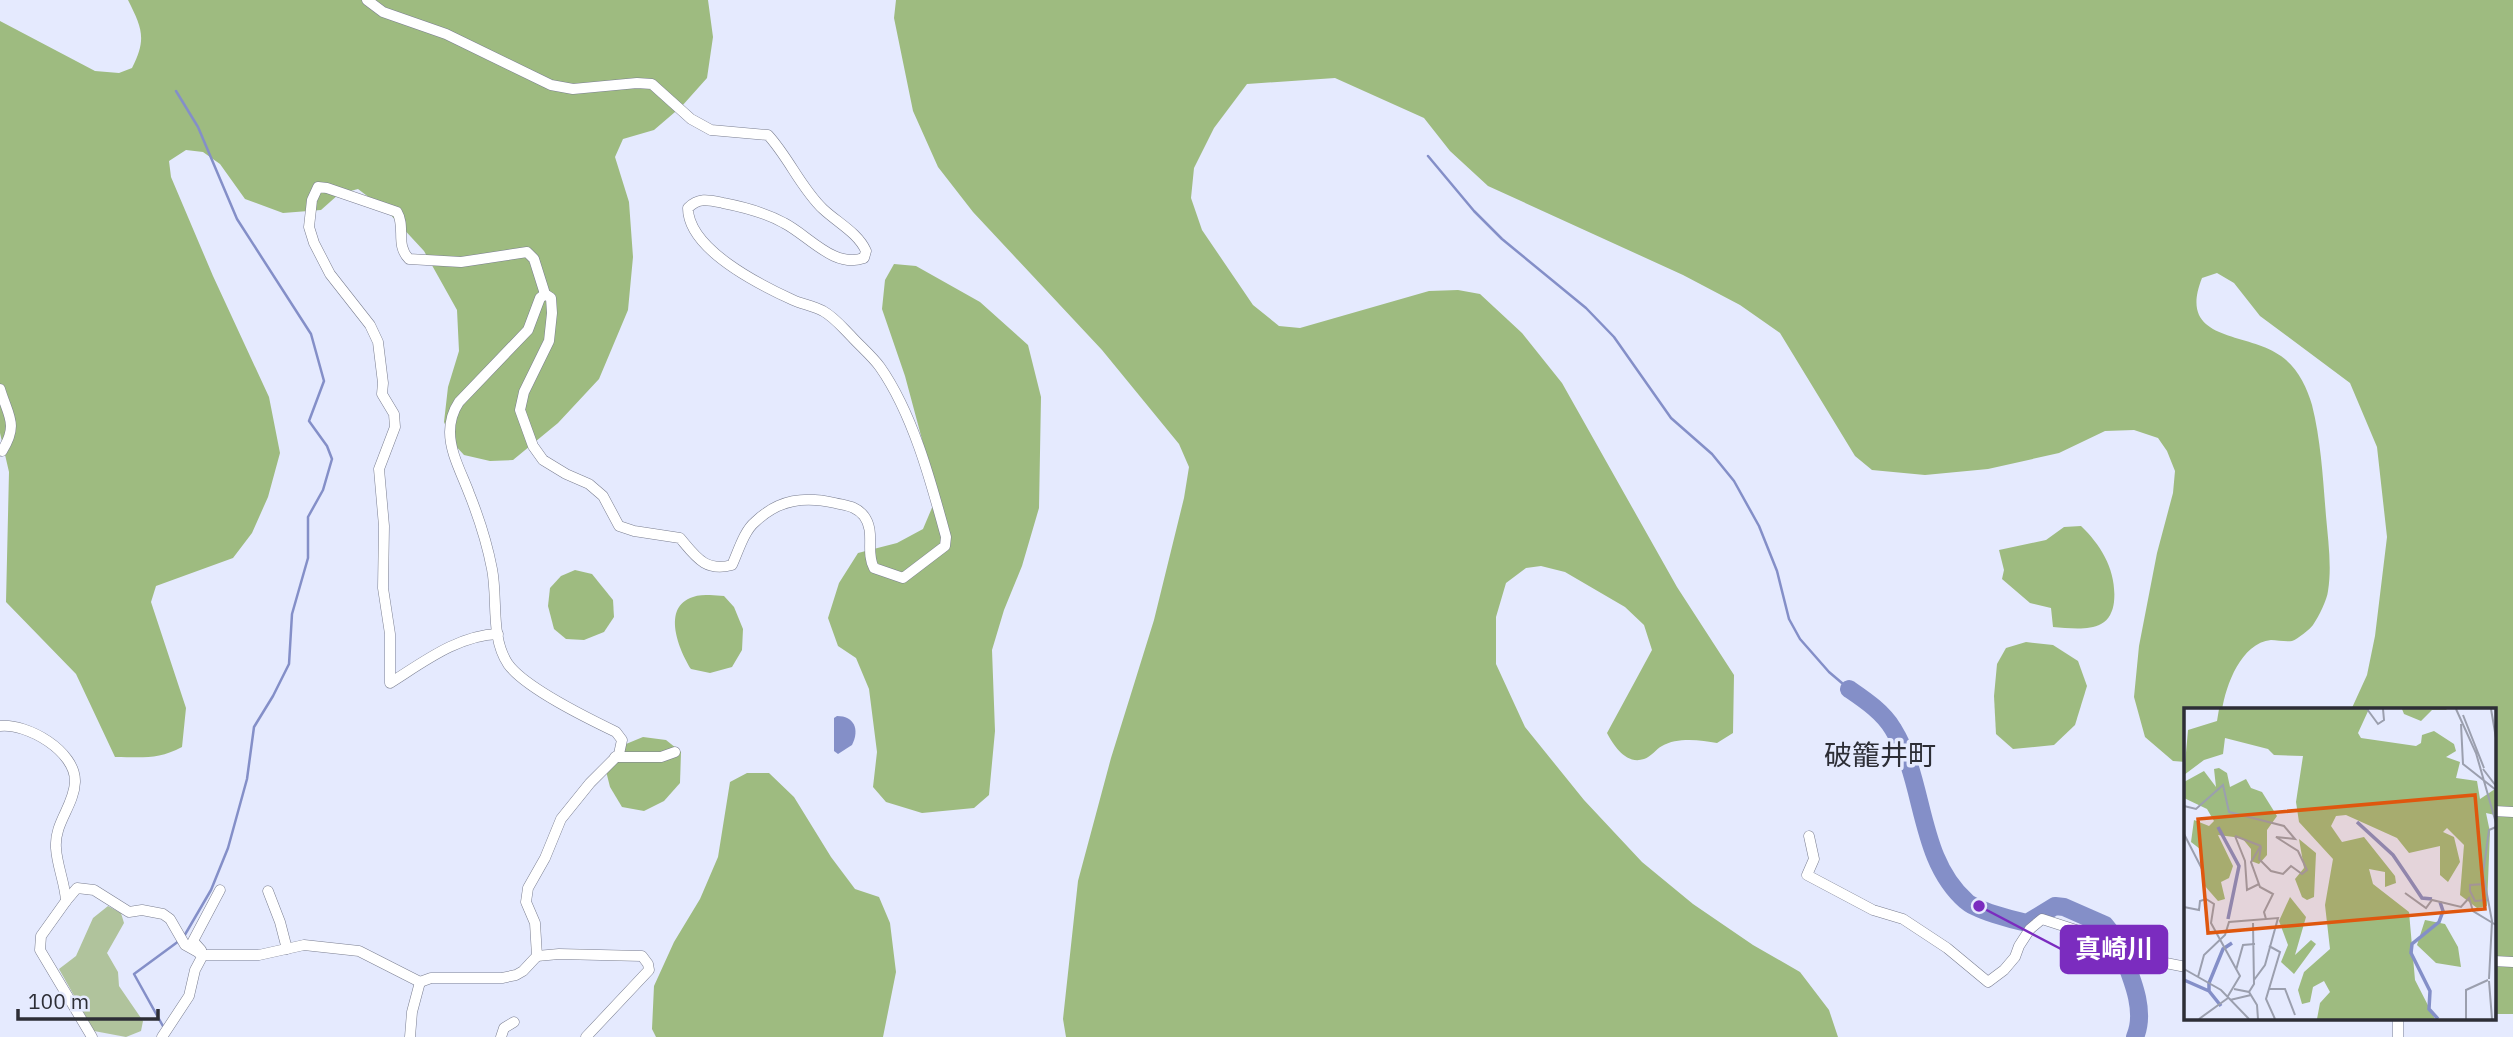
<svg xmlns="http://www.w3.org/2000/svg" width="2513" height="1037" viewBox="0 0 2513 1037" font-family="'IBM Plex Sans','Noto Sans JP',sans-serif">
  <rect width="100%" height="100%" fill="#e5eafe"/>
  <!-- green -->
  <path fill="#b0c39c" d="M108 906 121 913 124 923 107 953 118 972 119 986 143 1021 141 1031 126 1037 94 1031 59 969 76 956 93 918Z"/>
  <!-- forest -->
  <g fill="#9ebb80">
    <path d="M128 0H708L713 37 707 78 682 106 654 130 623 139 615 157 629 202 633 257 628 310 599 379 558 423 513 460 490 461 464 455 453 443 444 422 448 387 459 351 457 310 424 251 387 211 358 189 339 194 321 210 283 213 245 199 220 164 203 152 186 150 169 161 171 177 213 276 269 397 280 453 268 497 252 533 233 558 156 586 151 602 186 708 182 747C158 760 141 757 115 757L76 674 6 602 9 472 0 433V21L95 71 119 73 132 68C147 39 142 28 128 0Z"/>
    <path d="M896 0H2513V1014H2494V710H2351L2367 675 2375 636 2387 537 2377 447 2350 383 2260 316 2234 283 2217 273 2202 278C2176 343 2248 331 2281 356 2297 367 2307 387 2312 405 2321 441 2323 479 2326 516 2328 540 2332 566 2328 591 2327 600 2319 616 2313 625 2310 629 2298 639 2292 641 2286 642 2277 640 2271 640 2241 643 2226 685 2222 710H2186V762L2173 761 2145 737 2134 697 2139 646 2157 553 2173 493 2175 471 2167 451 2158 438 2134 430 2105 431 2059 453 1988 469 1925 475 1872 470 1855 456 1780 333 1740 305 1683 275 1488 186 1450 151 1424 118 1335 78 1247 84 1214 128 1194 168 1191 198 1202 230 1253 305 1279 326 1300 328 1429 291 1458 290 1480 294 1522 333 1562 383 1677 587 1734 675 1733 733 1717 743C1701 740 1677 737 1662 746 1656 749 1651 757 1644 759 1626 765 1614 746 1607 733L1652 650 1644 625 1625 607 1565 572 1541 566 1526 568 1506 583 1496 617V664L1525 727 1584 800 1642 862 1693 904 1753 945 1800 972 1829 1010 1838 1037H1066L1063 1019 1078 881 1111 758 1154 620 1184 498 1189 467 1179 444 1102 350 973 212 938 167 913 111 894 18Z"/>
    <path d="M894 264 916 266 980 302 1028 345 1041 397 1039 508 1022 566 1004 610 992 650 995 731 989 795 974 808 922 813 886 802 873 787 877 752 869 689 856 658 838 646 828 618 839 583 858 553 897 543 923 529 934 503 931 473 905 376 882 309 885 280Z"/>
    <path d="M2081 526C2102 546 2117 572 2114 602 2113 611 2109 620 2101 624 2088 631 2068 628 2053 627L2051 608 2030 603 2002 579 2004 570 1999 550 2046 540 2064 527Z"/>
    <path d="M575 570 592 574 613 600 614 617 604 632 584 640 566 639 554 629 548 606 550 588 561 576Z"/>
    <path d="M710 595 724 596 734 607 743 629 742 650 732 667 710 673 691 669C679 650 661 607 693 597 698 595 705 595 710 595Z"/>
    <path d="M2026 642 2053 645 2078 661 2087 686 2075 725 2054 745 2013 749 1996 734 1994 696 1997 664 2006 648Z"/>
    <path d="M643 737 666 740 681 752 680 783 664 801 644 811 622 807 610 787 606 771 626 744Z"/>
    <path d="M747 773H769L794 797 831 857 855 889 879 897 890 923 896 972 883 1037H656L652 1029 654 986 674 942 700 899 718 857 730 782Z"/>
  </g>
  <!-- water -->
  <path fill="#848fc8" d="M837 716C854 716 860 729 852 745L838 754 834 751V718Z"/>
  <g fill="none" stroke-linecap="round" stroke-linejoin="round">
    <!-- stream -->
    <g stroke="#848fc8" stroke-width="2.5">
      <path d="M1428 156 1474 211 1502 239 1586 308 1614 337 1671 418 1712 454 1734 481 1759 526 1777 571 1789 619 1800 639 1829 672 1849 689"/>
      <path d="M164 1028 134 974 183 938 211 890 228 848 247 779 254 727 273 696 289 664 292 614 308 558V517L323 490 332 459 327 446 309 421 324 381 311 334 237 219 198 127 176 91"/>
    </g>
    <!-- river -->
    <path stroke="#848fc8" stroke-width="18" d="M1849 689C1865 700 1883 712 1893 729 1926 782 1917 858 1966 901 1975 910 2013 920 2027 923L2055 906 2064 907 2105 925 2117 940C2127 969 2148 1007 2135 1037"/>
    <defs>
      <g id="street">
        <path d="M367 0 383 12 446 34 551 85 573 89 637 83 652 84 691 119 711 130 768 135C789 158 801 188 823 209 838 223 858 233 866 251L864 258C834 269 808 235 784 223 764 212 744 207 723 203 709 200 699 197 688 208 688 249 760 285 793 300 802 304 813 306 823 311 834 317 842 327 851 336 860 346 872 356 880 367 913 414 931 482 946 537L945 546 903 578 874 568C865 552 876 532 864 516 856 506 847 506 835 503 805 496 779 499 755 522 744 531 738 552 732 565 705 572 696 557 680 538L634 531 619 526 603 496 589 484 566 474 543 460 533 446 520 410 524 392 549 341 552 313 551 298 545 294 534 259 527 252 461 262 409 259C395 245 406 227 397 212L327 188 318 187 312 200 309 227 314 243 330 274 370 325 378 342 383 383 382 394 394 414 395 427 379 469 384 526 383 588 390 634V683C422 663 458 635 498 634"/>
        <path d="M0 389C8 416 19 424 2 451"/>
        <path d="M0 726C27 723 76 751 75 782 74 806 54 823 56 848 57 866 65 883 66 901L41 936 40 950 92 1037"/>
        <path d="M615 757H661L675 752"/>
        <path d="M2494 811 2513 812"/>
        <path d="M1809 836 1814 859 1807 875 1873 910 1903 919 1947 948 1988 982 2004 970 2015 957 2019 946 2030 929 2042 919 2076 930 2120 954 2186 967"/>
        <path d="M268 891 280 922 287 949"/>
        <path d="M66 901 77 888 94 890 129 912 142 910 163 914 170 919 185 945 203 955"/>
        <path d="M199 953 201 950 193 941 220 890"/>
        <path d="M537 956 559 954 642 956 648 964 649 970 586 1037"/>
        <path d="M2494 961 2513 962"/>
        <path d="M2398 1018V1037"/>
        <path d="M162 1037 189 996 195 970 203 955H259L304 945 359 951 420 982 431 978H502L516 975 523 971 537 956 535 923 526 902 528 888 545 858 561 819 590 783 619 754 622 740 616 732C589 719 525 688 508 664 490 637 498 599 492 569 487 543 479 518 469 493 462 474 450 453 450 432 450 420 453 411 459 402L528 330 540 298 545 294"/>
        <path d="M410 1037 412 1012 420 982"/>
        <path d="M501 1037 504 1028 514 1022"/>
      </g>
    </defs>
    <!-- street casing -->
    <use href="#street" stroke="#7a7e90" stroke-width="11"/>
    <!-- street -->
    <use href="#street" stroke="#fff" stroke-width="10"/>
  </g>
  <g text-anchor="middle" stroke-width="7" stroke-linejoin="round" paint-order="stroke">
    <!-- quarter labels -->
    <g font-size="28" fill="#2d2e36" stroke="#e5eafe">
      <text x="1880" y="765">破籠井町</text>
    </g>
  </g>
  <!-- overview -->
  <g transform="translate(2184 708)">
    <rect width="312" height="312" fill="#e5eafe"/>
    <path d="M35 1H185L174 25 177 30 232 38 237 35 238 27 250 23 270 36 272 43 262 49 276 54 272 70 293 73 296 91 311 81V107L302 105 306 124 303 198 293 200 276 187 280 137 263 120 259 124 270 129 276 154 264 174 256 167V138L225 145 213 130 162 107 152 108 147 118 158 134 180 129 211 168 212 175 201 179V164L185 161 189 176 225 204 231 272 251 311H133L136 295 146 284 140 273 129 279 126 294 118 296 114 282 120 264 146 241 141 197 149 151 115 114 112 94 119 48 90 47 84 41 41 30 39 46 20 52 0 67 4 22 33 13ZM218 1H262L263 2H248L237 13 220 6ZM35 60 43 65 46 79 62 71 67 80 78 84 93 108 83 122V147L75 156 67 153V141L58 130 34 127 49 158 45 170 37 174 41 191 34 193 20 177 16 141 7 134 10 112 25 118 30 113 23 101 0 90V74L20 63 32 79 30 61ZM115 131 132 145 130 189 123 192 118 189 111 171 120 160ZM106 189 122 209 111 247 127 232 132 236 110 266 97 254 104 237 95 213ZM241 212 261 216 274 239 277 259 252 255 233 237Z" fill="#9ebb80"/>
    <path fill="none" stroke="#848fc8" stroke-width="3.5" d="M173 114 209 147 224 169M34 119 55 158 44 211M224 169 238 190 248 191M0 272 25 283M37 298 25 283V275L39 241 48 235M254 311 245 301 246 283 227 245 228 236 255 214 259 203 256 194"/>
    <path fill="none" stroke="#9b9fae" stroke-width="2" d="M183 1 194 16 200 12 199 1M272 1 292 45 312 115M307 1 312 30M279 7 300 60M277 16 279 56 312 82M299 61 312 78M0 98 12 101 39 77 45 104 100 118 111 131 92 129 114 143 123 162 118 166 107 158 99 166 87 163 75 151 77 138M0 126 18 161M51 128 61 153 63 182 75 176M51 128 77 138M76 139 67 154 76 179 89 186 80 204 82 211M301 176 286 177V183L291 193 304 192M221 185 242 200 248 192 277 199 285 190 289 203 312 217M0 199 15 202 16 193 22 191 30 196 27 215 56 268 44 288M85 238 96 244 82 291 91 311M0 261 37 282 65 311M52 262 59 237 71 236M14 269 20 247 41 227 45 214 94 210 81 257 70 272M305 271 308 213 299 165 305 122 312 119M305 273 308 311M50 281 65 284 73 297 74 311M85 281H101L111 307M65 284 70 276 69 215M46 292 67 287M15 311 44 290M282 311V282L304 272M311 311 312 288"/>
    <path fill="#df570e" fill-opacity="0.15" stroke="#df570e" stroke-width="3.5" d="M291 87 301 201 24 225 14 111Z"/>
    <rect width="312" height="312" fill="none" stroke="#2d2e36" stroke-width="3.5"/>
  </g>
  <!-- callouts -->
  <path fill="none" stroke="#7b2cbf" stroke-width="2.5" d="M1979 906L2061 949"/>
  <circle fill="#7b2cbf" stroke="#e5eafe" stroke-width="2.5" cx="1979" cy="906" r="7"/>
  <rect fill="#7b2cbf" stroke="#7b2cbf" stroke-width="2.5" x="2061" y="926" width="106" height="47" rx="7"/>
  <g font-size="26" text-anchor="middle" font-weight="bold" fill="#fff">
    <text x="2114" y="958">真崎川</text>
  </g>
  <!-- scale -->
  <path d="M18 1009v10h140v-10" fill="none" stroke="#2d2e36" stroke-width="3.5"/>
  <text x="28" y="1009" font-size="21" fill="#2d2e36" stroke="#e5eafe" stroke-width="5" paint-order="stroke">100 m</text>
</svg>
